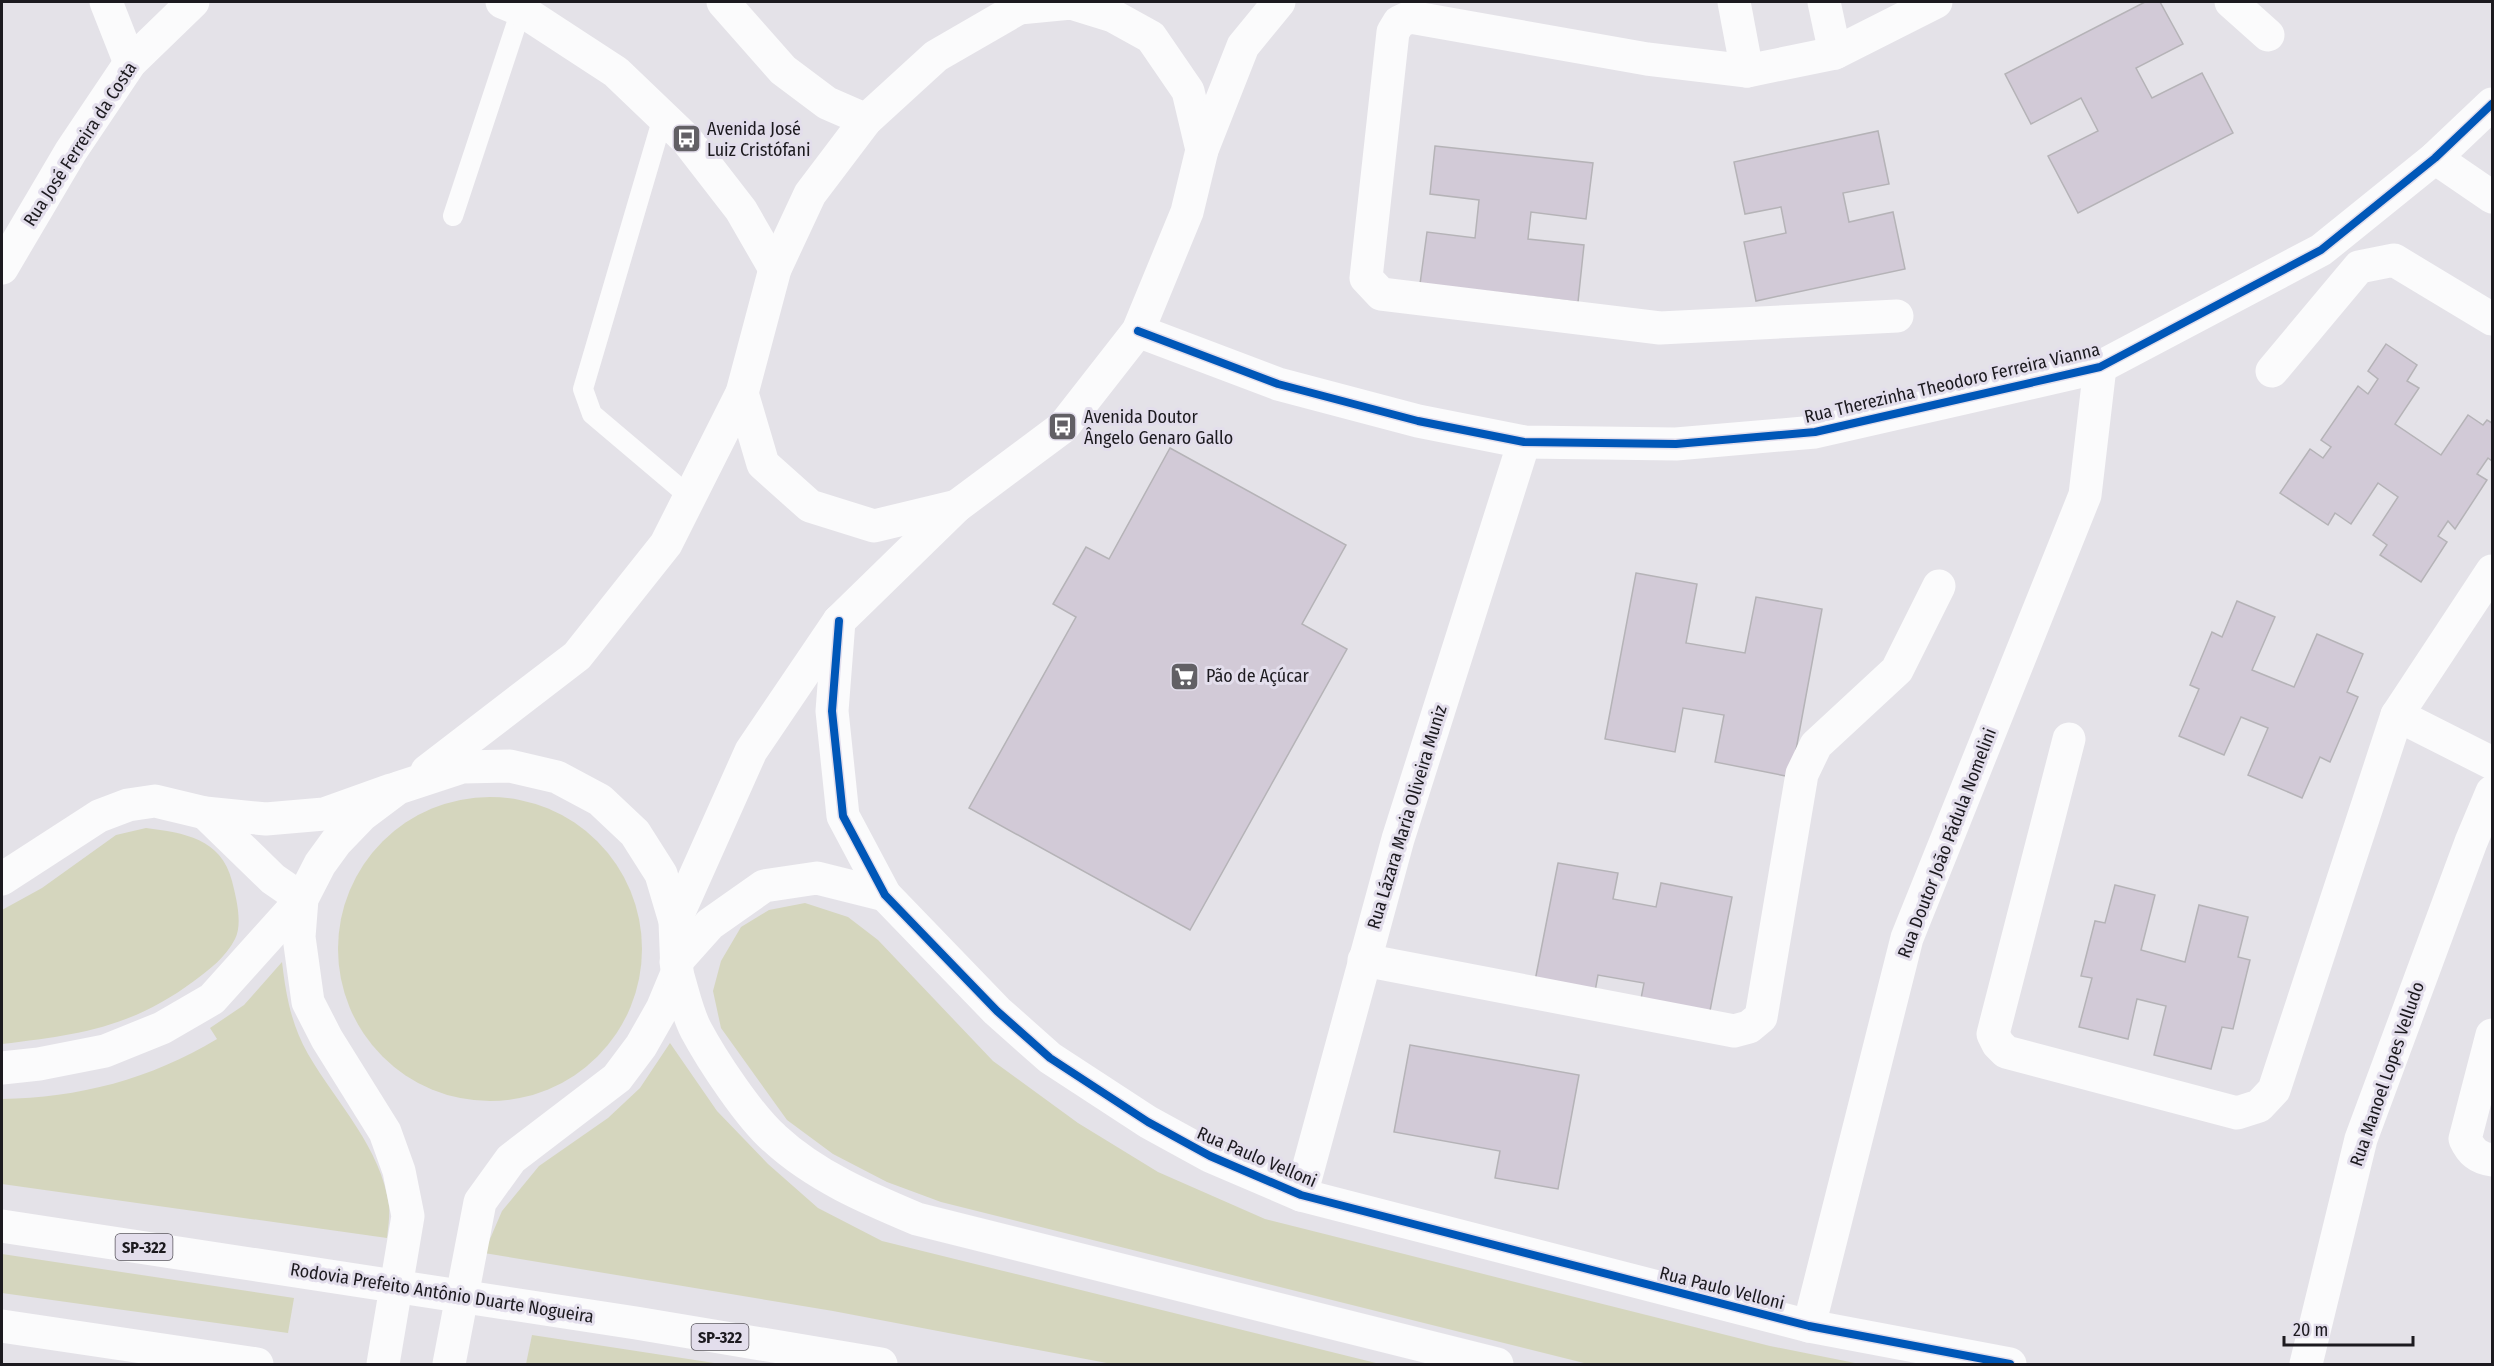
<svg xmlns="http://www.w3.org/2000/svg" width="2494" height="1366" viewBox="0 0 2494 1366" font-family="'Fira Sans Condensed',sans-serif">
  <rect width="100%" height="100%" fill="#e4e2e8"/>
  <!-- green -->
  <g fill="#d5d6be">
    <circle cx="490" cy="949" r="152"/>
    <path d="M146 828C184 833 221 838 232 881 236 897 243 924 235 939 226 957 209 970 194 981 131 1028 77 1035 2 1044V910L42 888 116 835Z"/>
    <path d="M805 903 848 917 878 940 993 1061 1078 1123 1158 1172 1265 1219 1770 1346 1860 1364H1588L941 1202 887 1182 833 1154 787 1120 721 1028 713 991 721 961 741 927 769 910Z"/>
    <path d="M282 962C286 995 291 1024 308 1054 337 1104 381 1147 389 1206 390 1216 388 1228 387 1238L2 1184V1099C78 1098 151 1079 217 1039L210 1028 244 1005Z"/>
    <path d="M670 1043 717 1111 768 1164 818 1208 882 1241 1380 1364H1112L833 1311 484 1253 502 1211 539 1166 608 1118 640 1088Z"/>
    <path d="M2 1254 294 1298 288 1333 2 1293Z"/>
    <path d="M532 1335 721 1364H526Z"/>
  </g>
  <!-- building -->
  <g fill="#d2cad7" stroke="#b5b3b7" stroke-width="1.5">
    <path d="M2145 2H2160L2183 44 2136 68 2152 98 2202 73 2233 133 2078 213 2048 156 2098 131 2081 98 2031 124 2005 74Z"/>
    <path d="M1878 131 1889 184 1843 193 1849 222 1893 212 1905 269 1756 301 1744 242 1786 233 1781 207 1745 214 1734 162Z"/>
    <path d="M1435 146 1593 163 1586 219 1531 212 1528 239 1584 245 1578 302 1420 284 1427 232 1475 238 1479 200 1430 194Z"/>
    <path d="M2386 344 2417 365 2407 381 2419 388 2395 424 2441 455 2468 415 2483 425 2487 420 2492 423V461L2488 458 2477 474 2487 480 2455 529 2448 521 2438 536 2447 542 2421 582 2380 555 2387 545 2373 535 2398 497 2378 483 2351 524 2335 513 2328 525 2280 493 2310 449 2323 458 2331 447 2321 440 2358 386 2368 394 2378 379 2368 371Z"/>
    <path d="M1170 448 1346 545 1302 624 1347 649 1190 930 969 808 1076 617 1053 604 1086 547 1109 559Z"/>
    <path d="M1636 573 1697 584 1686 643 1745 653 1756 597 1822 609 1791 777 1715 762 1724 715 1683 708 1675 752 1605 739Z"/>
    <path d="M2237 601 2275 617 2252 670 2294 687 2317 634 2363 654 2347 692 2358 697 2330 762 2320 757 2302 798 2248 775 2268 728 2241 717 2224 755 2179 736 2199 689 2190 685 2212 632 2222 637Z"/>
    <path d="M1558 863 1618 873 1613 899 1656 907 1661 883 1732 897 1709 1016 1640 1004 1644 983 1598 975 1594 997 1534 986Z"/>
    <path d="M2115 885 2155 895 2141 950 2185 962 2199 905 2248 917 2238 957 2250 960 2233 1029 2222 1027 2211 1069 2154 1055 2166 1006 2137 999 2128 1039 2079 1027 2092 978 2081 976 2095 921 2105 923Z"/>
    <path d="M1410 1045 1579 1075 1558 1189 1495 1178 1500 1151 1394 1132Z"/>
  </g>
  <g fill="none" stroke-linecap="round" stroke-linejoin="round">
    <!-- lane -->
    <g stroke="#fbfbfc" stroke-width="20">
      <path d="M663 117 583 389 592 414 690 497"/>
      <path d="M453 216 521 10"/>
    </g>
    <!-- street -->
    <g stroke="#fbfbfc" stroke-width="33">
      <path d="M106 2 130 63"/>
      <path d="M502 2 521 10 616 72 686 139 741 210 775 269"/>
      <path d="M723 2 783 70 827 103 866 120"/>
      <path d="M1734 2 1747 71"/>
      <path d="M1824 2 1835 53"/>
      <path d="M2231 2 2268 35"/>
      <path d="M2435 158 2492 197"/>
      <path d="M2 268 71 151 130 63 193 2"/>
      <path d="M1897 316 1660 328 1381 294 1366 278 1393 32 1399 22 1410 17 1647 59 1747 71 1835 53 1936 2"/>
      <path d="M1138 331 1278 384 1418 421 1524 442 1676 444 1815 432 2100 367 2321 250 2435 158 2492 104"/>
      <path d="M2272 371 2359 267 2394 260 2492 319"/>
      <path d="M2397 715 2492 571"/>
      <path d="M2069 739 1993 1034 1998 1044 2006 1052 2237 1113 2259 1106 2274 1090 2397 715 2492 763"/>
      <path d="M205 813 273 879 302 899"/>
      <path d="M2 879 99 816 128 805 155 801 205 813 266 819 324 814 391 790"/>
      <path d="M1364 960 1734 1031 1749 1027 1761 1017 1802 774 1816 745 1897 670 1939 586"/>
      <path d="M2492 1035 2465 1139C2471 1152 2478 1158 2492 1160"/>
      <path d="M1301 1195 1398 839 1524 442"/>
      <path d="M1809 1326 1907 938 2085 495 2100 367"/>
      <path d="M2306 1364 2361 1139 2471 842 2492 792"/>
    </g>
    <!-- secondary -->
    <g stroke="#fbfbfc" stroke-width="33">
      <path d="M1019 8 1071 3 1113 16 1151 37 1188 91 1202 150"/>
      <path d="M742 393 763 464 810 506 874 526 957 506"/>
      <path d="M839 621 832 711 843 816 885 895 997 1011 1050 1058 1148 1122 1210 1156 1301 1195 1809 1326 2010 1364"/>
      <path d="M427 771 577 656 666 544 742 393 775 269 810 194 866 120 936 56 1019 8 1023 2"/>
      <path d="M675 921 751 751 839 621 957 506 1063 427 1138 331 1187 212 1202 150 1243 46 1279 2"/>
      <path d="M676 962 710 924 764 886 817 878 885 895"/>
      <path d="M383 1364 408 1216 399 1171 385 1132 327 1039 308 1002 299 937 302 899 320 864 336 842 362 815 398 788 462 767 510 766 557 777 600 800 635 833 661 874 675 921 677 973 662 1009 641 1046 617 1078 511 1159 480 1202 449 1364"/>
    </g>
    <!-- highway -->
    <g stroke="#fbfbfc" stroke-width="33">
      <path d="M677 973C683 992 687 1013 696 1030 712 1060 749 1116 774 1138 815 1176 867 1198 917 1219L1497 1364"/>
      <path d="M2 1068 39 1064 105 1051 162 1028 212 999 302 899"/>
      <path d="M2 1226 636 1323 881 1364"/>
      <path d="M2 1326 257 1364"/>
    </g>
    <defs>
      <g id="cycleway">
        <path d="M1138 331 1278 384 1418 421 1524 442 1676 444 1815 432 2100 367 2321 250 2435 158 2492 104"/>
        <path d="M839 621 832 711 843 816 885 895 997 1011 1050 1058 1148 1122 1210 1156 1301 1195 1809 1326 2010 1364"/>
      </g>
    </defs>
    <!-- cycleway casing -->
    <use href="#cycleway" stroke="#e3deec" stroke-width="11"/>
    <!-- cycleway -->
    <use href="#cycleway" stroke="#0057b8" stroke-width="8"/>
  </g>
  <!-- icons -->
  <defs>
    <symbol id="bus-square" viewBox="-11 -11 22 22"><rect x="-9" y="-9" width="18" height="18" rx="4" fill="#626065" stroke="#e3deec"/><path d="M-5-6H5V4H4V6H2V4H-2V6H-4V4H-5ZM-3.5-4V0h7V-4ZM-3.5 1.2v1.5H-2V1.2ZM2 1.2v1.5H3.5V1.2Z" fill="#fff"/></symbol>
    <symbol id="supermarket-square" viewBox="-11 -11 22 22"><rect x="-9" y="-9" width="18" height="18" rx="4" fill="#626065" stroke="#e3deec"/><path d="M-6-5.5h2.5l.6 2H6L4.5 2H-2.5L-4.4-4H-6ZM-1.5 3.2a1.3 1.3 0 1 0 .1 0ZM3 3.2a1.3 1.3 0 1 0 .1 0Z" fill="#fff"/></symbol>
  </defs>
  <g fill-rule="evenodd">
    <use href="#bus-square" x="670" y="122" width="33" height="33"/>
    <use href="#bus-square" x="1046" y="410" width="33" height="33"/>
    <use href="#supermarket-square" x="1168" y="660" width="33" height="33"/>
  </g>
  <g text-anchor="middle" stroke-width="6" stroke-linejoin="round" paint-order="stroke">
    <!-- shield labels -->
    <g fill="#e3deec" stroke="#58555c" stroke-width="1.5">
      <rect x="115.5" y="1234" width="57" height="26" rx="4.5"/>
      <rect x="691.5" y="1324" width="57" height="26" rx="4.5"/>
    </g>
    <g font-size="16" font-weight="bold" fill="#1c1a1f">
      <text x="144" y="1253">SP-322</text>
      <text x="720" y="1343">SP-322</text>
    </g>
    <!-- poi labels -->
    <g font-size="18" fill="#1c1a1f" stroke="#e3deec" text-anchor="start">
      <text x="707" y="135">Avenida José<tspan x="707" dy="21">Luiz Cristófani</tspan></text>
      <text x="1084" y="423">Avenida Doutor<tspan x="1084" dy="21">Ângelo Genaro Gallo</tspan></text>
      <text x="1206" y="682">Pão de Açúcar</text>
    </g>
    <!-- street labels -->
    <g font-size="18" fill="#1c1a1f" stroke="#e3deec">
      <text transform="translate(80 144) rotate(-57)" y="6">Rua José Ferreira da Costa</text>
      <text transform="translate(1952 383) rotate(-13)" y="6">Rua Therezinha Theodoro Ferreira Vianna</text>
      <text transform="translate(1407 817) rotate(-73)" y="6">Rua Lázara Maria Oliveira Muniz</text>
      <text transform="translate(1947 843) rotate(-69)" y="6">Rua Doutor João Pádula Nomelini</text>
      <text transform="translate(2387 1074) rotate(-71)" y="6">Rua Manoel Lopes Velludo</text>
      <text transform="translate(1257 1157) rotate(23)" y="6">Rua Paulo Velloni</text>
      <text transform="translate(1722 1288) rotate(14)" y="6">Rua Paulo Velloni</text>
      <text transform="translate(442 1293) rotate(9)" y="6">Rodovia Prefeito Antônio Duarte Nogueira</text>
    </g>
  </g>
  <!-- border -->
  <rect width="2494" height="1366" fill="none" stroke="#1c1a1f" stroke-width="6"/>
  <!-- scale -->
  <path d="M2284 1336v9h129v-9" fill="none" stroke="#1c1a1f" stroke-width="3"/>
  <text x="2293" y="1336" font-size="18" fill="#1c1a1f" stroke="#e3deec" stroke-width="4.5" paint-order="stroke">20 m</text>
</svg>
